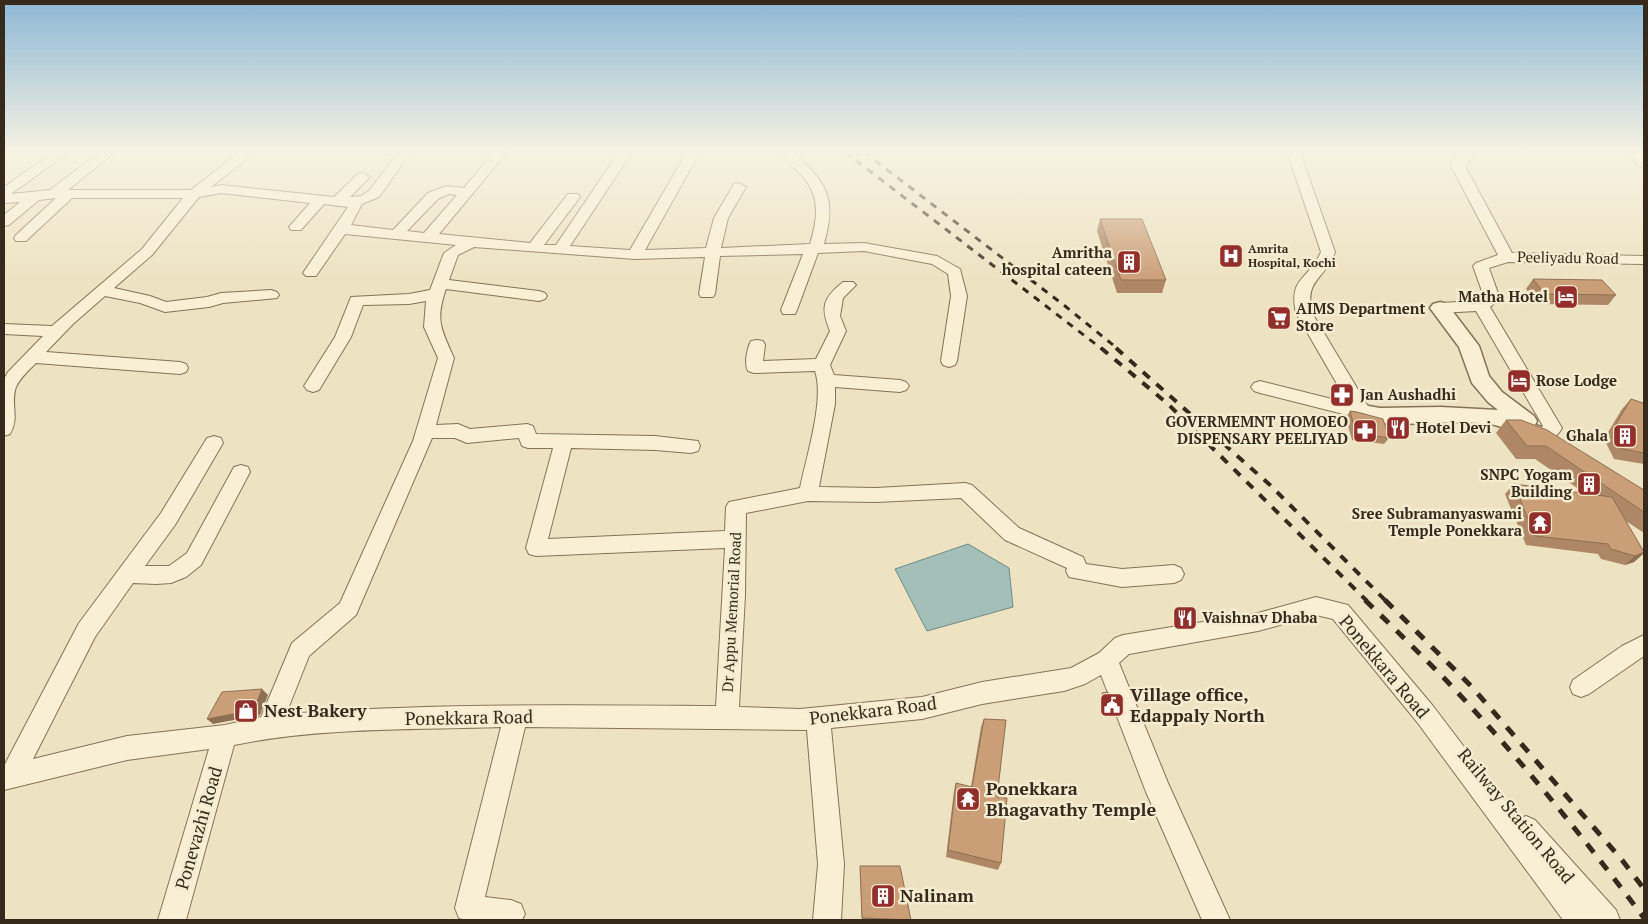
<svg xmlns="http://www.w3.org/2000/svg" width="1648" height="924" viewBox="0 0 1648 924" font-family="'PT Serif',serif">
  <rect width="100%" height="100%" fill="#ede2c1"/>
  <!-- water -->
  <path fill="#a4bfb8" stroke="#6b8d86" d="M968 544 1009 568 1013 607 927 631 895 569Z"/>
  <g fill="none" stroke-linecap="round" stroke-linejoin="round">
    <defs>
      <g id="minor">
        <path d="M54 152H69L11 194 50 190 100 152H115L68 190H191L240 152H255L211 187 221 185 334 197 358 174 363 173 370 177 350 197 361 196 369 191 398 152H411L379 197 362 204 351 225 393 230 428 193 446 186 464 188 494 152H507L439 234 530 243 568 194H578L580 197 544 245H556L619 152H632L570 246 630 250 687 152H700L645 250 706 248 714 218 734 184 739 183 746 187 728 218 721 248 810 244C817 221 821 198 804 178 796 169 786 162 779 152H793C827 183 837 198 824 244L864 243 937 256 960 269 967 296 957 361 955 365 949 367 943 365 941 361 951 296 948 274 932 264 864 251 818 253 797 310 795 314H783L781 310 803 254 720 256 715 294 713 297H701L699 294 705 257 635 259 474 247 458 255 449 280 539 291 545 293 547 296 545 299 539 301 446 289C435 320 441 329 454 358L436 425 458 424 470 429 527 424 533 426 536 434 655 436 698 441 700 446 698 451 691 453 655 450 571 448 548 539 725 531 726 507 729 502 800 488C806 458 825 399 815 371L754 373 748 371C744 364 747 348 751 341L757 340 763 341 765 345 763 361 816 359 830 331C820 307 823 298 843 282H853L856 285 843 298 840 316 846 331 830 365 834 375 900 380 906 382 909 386 906 390 900 392 835 387V404L819 487 876 488 965 483 972 485 1019 528 1083 557 1086 564 1122 569 1174 565 1181 568 1184 574 1181 580 1174 583 1122 587 1069 577 1066 571 1067 568 1005 540 961 498 876 502 808 501 746 513 745 595 739 707 800 709 922 697 982 682 1071 668 1099 653 1115 638 1123 635 1258 613 1316 597 1348 605 1433 706 1519 819 1526 816 1535 820 1616 910 1620 920H1563L1417 722 1333 619 1316 615 1258 631 1129 654 1119 663 1168 783 1230 920H1202L1146 792 1101 675 1085 684 1064 691 982 704 922 719 831 728 844 864 841 920H813L818 864 807 730 525 727 485 897 511 900 521 904 525 914 522 920H466L459 918 455 908 501 727C413 730 322 727 234 745L186 920H158L209 749 127 760 4 790V766L79 623 161 513 207 438 214 436 221 438 223 443 175 525 145 566H169L187 553 234 467 241 465 248 467 250 472 201 565 186 577 171 583 156 584 133 583 95 637 33 759 127 736 225 725 261 717 292 643 340 603 413 441 438 358 424 327 426 301 409 304 363 305 351 337 319 390 313 392 307 390 304 386 335 337 351 297 409 294 430 290 444 253 456 245 345 234 316 276H306L303 273 348 207 324 204 301 230H291L289 227 310 203 221 193 199 197 152 255 114 288 150 296 166 302 207 297 221 293 271 290 277 292 279 295 277 298 223 303 209 307 165 312 140 303 105 296 73 324 46 352 180 362 186 364 188 368 186 372 180 374 36 363C29 370 20 378 16 387 10 404 20 417 10 434L4 436V379L8 372 43 336 4 334V324L52 326 142 249 183 198H72L26 241H16L14 238 16 235 56 198 39 200 9 225 4 226V215L20 202 4 203V187ZM448 194 457 195 424 233 407 231 438 199ZM432 438H455L467 443 519 438 522 446 528 448H553L526 548 529 554 536 556 725 548 716 706C573 705 429 703 286 714L309 656 356 615Z"/>
        <path d="M1287 152H1300L1335 252C1325 280 1304 279 1312 313L1372 413 1369 417 1363 419 1260 393 1254 391 1251 387 1254 383 1260 381 1348 403 1296 313C1288 277 1309 280 1321 252Z"/>
        <path d="M1464 152H1479L1465 166 1512 253 1644 256V264L1508 262 1489 268 1500 299 1490 307 1562 428C1557 437 1549 443 1539 440L1536 435 1543 426 1476 311 1440 313 1434 312 1432 308 1434 304 1440 303 1477 301 1484 297 1473 266 1476 263 1498 255 1451 166 1453 160Z"/>
        <path d="M1626 152H1640L1644 156V167L1639 166Z"/>
        <path d="M1644 635V656L1589 694 1581 697 1573 694 1570 687 1573 680 1622 646Z"/>
      </g>
      <path id="tertiary" d="M1440 302 1447 304 1479 346 1489 376 1502 392 1534 416 1537 421 1535 425 1542 427 1545 433 1542 439C1524 444 1511 429 1495 425 1449 417 1400 431 1355 418L1352 413 1355 408 1363 405 1380 408 1441 407 1498 410 1488 402 1472 383 1459 347 1430 308 1433 304Z"/>
    </defs>
    <!-- minor casing -->
    <use href="#minor" stroke="#867359" stroke-width="2"/>
    <!-- tertiary casing -->
    <use href="#tertiary" stroke="#867359" stroke-width="3"/>
    <!-- minor -->
    <use href="#minor" fill="#f8efd4" fill-rule="evenodd"/>
    <!-- tertiary -->
    <use href="#tertiary" fill="#f8efd4" fill-rule="evenodd"/>
    <!-- rail-far2 -->
    <g stroke="#362a1d" stroke-width="3" stroke-dasharray="7 7" stroke-linecap="butt">
      <path d="M845 152 1102 349"/>
      <path d="M864 152 1065 306 1118 349"/>
    </g>
    <!-- rail-far1 -->
    <g stroke="#362a1d" stroke-width="4" stroke-dasharray="9 9" stroke-linecap="butt">
      <path d="M1101 348 1168 404 1367 601"/>
      <path d="M1116 348 1270 485 1386 601"/>
    </g>
    <!-- rail -->
    <g stroke="#362a1d" stroke-width="5" stroke-dasharray="11 11" stroke-linecap="butt">
      <path d="M1365 600C1391 625 1416 650 1441 675 1514 751 1581 834 1644 918"/>
      <path d="M1385 600 1472 687 1622 860 1644 889"/>
    </g>
  </g>
  <!-- wall -->
  <g fill="#ae8866">
    <path d="M1100 219 1166 280 1162 293H1117L1097 231Z"/>
    <path d="M1533 279 1616 295 1608 305 1538 304 1526 289Z"/>
    <path d="M1631 399 1644 405V464L1614 459 1604 439 1622 409Z"/>
    <path d="M1350 411 1389 438 1384 444 1352 440 1346 418Z"/>
    <path d="M1506 420 1644 490V533L1626 521 1644 553 1634 562 1625 565 1601 559 1598 554 1526 545 1505 494 1514 484 1586 494 1535 459H1516L1496 433Z"/>
    <path d="M1102 693 1116 713 1115 716 1109 717 1101 696Z"/>
    <path d="M984 719 997 797 1001 863 998 870 946 857 954 791 956 783 971 787 981 727Z"/>
    <path d="M860 866 911 920H862Z"/>
  </g>
  <!-- shaded-wall -->
  <g fill="#8d6f53">
    <path d="M1644 553 1634 562 1625 565 1635 556Z"/>
    <path d="M262 689 268 695 260 715 213 724 207 719Z"/>
  </g>
  <!-- building -->
  <g fill="#ca9e77" stroke="#8d6f53">
    <path d="M1100 219H1142L1166 280H1121Z"/>
    <path d="M1533 279 1602 280 1616 295 1545 294Z"/>
    <path d="M1631 399 1643 403 1644 405V453L1623 449 1613 429Z"/>
    <path d="M1350 411 1357 412 1383 419 1389 438 1356 433Z"/>
    <path d="M1506 420H1521L1547 430 1644 490V512L1546 446H1527Z"/>
    <path d="M1514 484 1612 497 1644 552 1635 556 1611 549 1608 544 1535 536Z"/>
    <path d="M262 689 254 710 207 719 222 692Z"/>
    <path d="M1108 692 1116 713 1111 714 1102 693Z"/>
    <path d="M984 719 1006 720 997 797 1007 798 1001 863 948 850 956 783 972 787Z"/>
    <path d="M860 866H900L911 920 862 918Z"/>
  </g>
  <!-- sky -->
  <linearGradient id="sky" x2="0" y2="1"><stop stop-color="#8db8d5"/><stop offset="0.54" stop-color="#f7f2e3"/><stop offset="1" stop-color="#f7f2e3" stop-opacity="0"/></linearGradient>
  <rect width="1648" height="282" fill="url(#sky)"/>
  <!-- icons -->
  <defs>
    <symbol id="hospital-square" viewBox="-11 -11 22 22"><rect x="-9" y="-9" width="18" height="18" rx="4" fill="#942e2a" stroke="#f4ecd0"/><path d="M-5-5h3v3.5h4V-5h3V5h-3V1.5h-4V5h-3Z" fill="#fff"/></symbol>
    <symbol id="building-square" viewBox="-11 -11 22 22"><rect x="-9" y="-9" width="18" height="18" rx="4" fill="#942e2a" stroke="#f4ecd0"/><path d="M-4-6H4V6H1V3H-1V6H-4ZM-2.5-4.3h1.7v1.8h-1.7ZM.8-4.3h1.7v1.8H.8ZM-2.5-1h1.7V.8h-1.7ZM.8-1h1.7V.8H.8Z" fill="#fff"/></symbol>
    <symbol id="hotel-square" viewBox="-11 -11 22 22"><rect x="-9" y="-9" width="18" height="18" rx="4" fill="#942e2a" stroke="#f4ecd0"/><path d="M-6-4.5h1.5V1H6V5H4.5V3h-9V5H-6ZM-4 0a1.8 1.8 0 1 1 3.6 0ZM.5 0V-2.5h3Q6-2.5 6 0Z" fill="#fff"/></symbol>
    <symbol id="supermarket-square" viewBox="-11 -11 22 22"><rect x="-9" y="-9" width="18" height="18" rx="4" fill="#942e2a" stroke="#f4ecd0"/><path d="M-6-5.5h2.5l.6 2H6L4.5 2H-2.5L-4.4-4H-6ZM-1.5 3.2a1.3 1.3 0 1 0 .1 0ZM3 3.2a1.3 1.3 0 1 0 .1 0Z" fill="#fff"/></symbol>
    <symbol id="pharmacy-square" viewBox="-11 -11 22 22"><rect x="-9" y="-9" width="18" height="18" rx="4" fill="#942e2a" stroke="#f4ecd0"/><path d="M-2-6h4v4h4v4h-4v4h-4v-4h-4v-4h4Z" fill="#fff"/></symbol>
    <symbol id="restaurant-square" viewBox="-11 -11 22 22"><rect x="-9" y="-9" width="18" height="18" rx="4" fill="#942e2a" stroke="#f4ecd0"/><path d="M-5-6h1v4h1v-4h1v4h1v-4h1v5L-1.5 .5V6h-2V.5L-5-1ZM5-6V6H3V1.5H1.5Q1.5-4 5-6Z" fill="#fff"/></symbol>
    <symbol id="temple-square" viewBox="-11 -11 22 22"><rect x="-9" y="-9" width="18" height="18" rx="4" fill="#942e2a" stroke="#f4ecd0"/><path d="M0-6L5-2H3V0L6.5 2.5H4V6H1.5V3h-3V6H-4V2.5H-6.5L-3 0V-2H-5Z" fill="#fff"/></symbol>
    <symbol id="civic-square" viewBox="-11 -11 22 22"><rect x="-9" y="-9" width="18" height="18" rx="4" fill="#942e2a" stroke="#f4ecd0"/><path d="M-.6-6.5H3V-4.5H.6V-3L4-1V1h2V6H-6V1h2V-1L-.6-3ZM-1.2 2.5V6h2.4V2.5Z" fill="#fff"/></symbol>
    <symbol id="shop-square" viewBox="-11 -11 22 22"><rect x="-9" y="-9" width="18" height="18" rx="4" fill="#942e2a" stroke="#f4ecd0"/><path d="M-5-2.5h2.3a2.7 3.5 0 0 1 5.4 0H5L5.5 6h-11ZM-1.5-2.5h3a1.5 2.3 0 0 0-3 0Z" fill="#fff"/></symbol>
  </defs>
  <g fill-rule="evenodd">
    <use href="#hospital-square" x="1217" y="242" width="28" height="28"/>
    <use href="#building-square" x="1115" y="248" width="28" height="28"/>
    <use href="#hotel-square" x="1552" y="283" width="28" height="28"/>
    <use href="#supermarket-square" x="1265" y="304" width="28" height="28"/>
    <use href="#hotel-square" x="1505" y="367" width="28" height="28"/>
    <use href="#pharmacy-square" x="1328" y="381" width="28" height="28"/>
    <use href="#restaurant-square" x="1384" y="414" width="28" height="28"/>
    <use href="#pharmacy-square" x="1351" y="417" width="28" height="28"/>
    <use href="#building-square" x="1611" y="422" width="28" height="28"/>
    <use href="#building-square" x="1575" y="470" width="28" height="28"/>
    <use href="#temple-square" x="1526" y="509" width="28" height="28"/>
    <use href="#restaurant-square" x="1171" y="604" width="28" height="28"/>
    <use href="#civic-square" x="1098" y="691" width="28" height="28"/>
    <use href="#shop-square" x="232" y="697" width="28" height="28"/>
    <use href="#temple-square" x="954" y="785" width="28" height="28"/>
    <use href="#building-square" x="869" y="882" width="28" height="28"/>
  </g>
  <g text-anchor="middle" stroke-width="5" stroke-linejoin="round" paint-order="stroke">
    <!-- far-poi labels -->
    <g font-size="12" font-weight="bold" fill="#362a1d" stroke="#f4ecd0" text-anchor="start">
      <text x="1248" y="253">Amrita<tspan x="1248" dy="14">Hospital, Kochi</tspan></text>
    </g>
    <!-- poi labels -->
    <g font-size="15" font-weight="bold" fill="#362a1d" stroke="#f4ecd0" text-anchor="end">
      <text x="1112" y="258">Amritha<tspan x="1112" dy="17">hospital cateen</tspan></text>
      <text x="1548" y="302">Matha Hotel</text>
      <text x="1296" y="314" text-anchor="start">AIMS Department<tspan x="1296" dy="17">Store</tspan></text>
      <text x="1536" y="386" text-anchor="start">Rose Lodge</text>
      <text x="1360" y="400" text-anchor="start">Jan Aushadhi</text>
      <text x="1348" y="427">GOVERMEMNT HOMOEO<tspan x="1348" dy="17">DISPENSARY PEELIYAD</tspan></text>
      <text x="1416" y="433" text-anchor="start">Hotel Devi</text>
      <text x="1608" y="441">Ghala</text>
      <text x="1572" y="480">SNPC Yogam<tspan x="1572" dy="17">Building</tspan></text>
      <text x="1522" y="519">Sree Subramanyaswami<tspan x="1522" dy="17">Temple Ponekkara</tspan></text>
      <text x="1202" y="623" text-anchor="start">Vaishnav Dhaba</text>
    </g>
    <!-- street labels -->
    <g font-size="15" fill="#362a1d" stroke="#f4ecd0">
      <text transform="translate(1568 258) rotate(1)" y="5">Peeliyadu Road</text>
      <text transform="translate(732 612) rotate(-87)" y="5">Dr Appu Memorial Road</text>
    </g>
    <!-- near-street labels -->
    <g font-size="18" fill="#362a1d" stroke="#f4ecd0">
      <text transform="translate(1384 667) rotate(50)" y="6">Ponekkara Road</text>
      <text transform="translate(873 711) rotate(-7)" y="6">Ponekkara Road</text>
      <text transform="translate(469 718) rotate(-1)" y="6">Ponekkara Road</text>
      <text transform="translate(1516 816) rotate(50)" y="6">Railway Station Road</text>
      <text transform="translate(199 828) rotate(-74)" y="6">Ponevazhi Road</text>
    </g>
    <!-- near-poi labels -->
    <g font-size="18" font-weight="bold" fill="#362a1d" stroke="#f4ecd0" text-anchor="start">
      <text x="1130" y="701">Village office,<tspan x="1130" dy="21">Edappaly North</tspan></text>
      <text x="264" y="717">Nest Bakery</text>
      <text x="986" y="795">Ponekkara<tspan x="986" dy="21">Bhagavathy Temple</tspan></text>
      <text x="900" y="902">Nalinam</text>
    </g>
  </g>
  <!-- border -->
  <rect width="1648" height="924" fill="none" stroke="#362a1d" stroke-width="10"/>
</svg>
